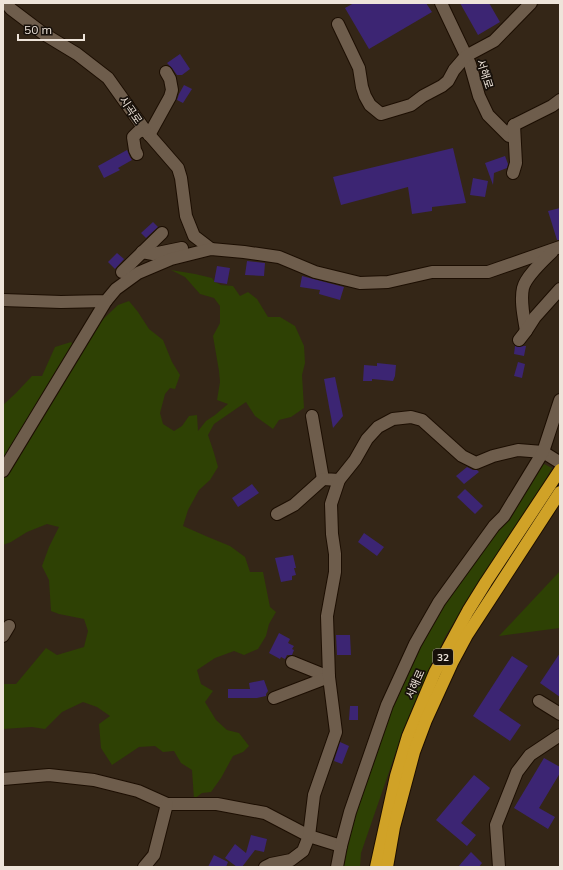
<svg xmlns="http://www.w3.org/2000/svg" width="563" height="870" viewBox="0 0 563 870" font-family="Mulish,'Noto Sans KR',sans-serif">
  <rect width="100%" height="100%" fill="#342617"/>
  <!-- green -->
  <g fill="#2e4104">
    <path d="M171 270 195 274 212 278 215 282 221 285 233 286 240 296 248 292 257 299 268 317H280L295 326 304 346 305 363 302 375 304 408 291 417 279 420 273 429 255 416 246 402 214 424 208 435 214 453 218 467 210 480 199 490 188 510 183 526 208 537 230 546 245 557 250 572H263L270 607 276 612 269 624 266 636 258 649 244 655 234 651 215 658 197 670 201 684 213 691 205 702 216 720 227 730 239 733 249 746 243 752 233 756 221 778 211 792 202 793 194 799 192 770 181 763 174 751 163 752 155 746 139 747 112 765 101 748 99 724 110 716 97 707 83 702 62 712 45 729 32 727 3 729V684H16L46 648 57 655 84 647 88 631 84 619 59 614 51 611 49 580 42 566 49 547 59 527 47 524 27 532 11 542 3 545V405L16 393 32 376H42L55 347 71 342 75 346 118 305 129 301 138 312 149 329 163 340 172 362 180 375 175 389 170 388 165 394 160 413 163 424 174 431 182 426 189 416 197 415 198 431 206 421 215 415 228 404 217 400 220 382 219 371 213 336 220 323V306L214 298 200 294 185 277Z"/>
    <path d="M540 462 552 468 536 497 488 567 445 637 398 746 361 853 360 867H340L342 854 390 708 421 636Z"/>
    <path d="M560 571V628L499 636Z"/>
  </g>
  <!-- building -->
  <g fill="#3c2573">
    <path d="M354 3H426L432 12 369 49 345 8Z"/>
    <path d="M460 3H489L500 22 478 35Z"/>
    <path d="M180 54 190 69 182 75H177L172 68 167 63Z"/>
    <path d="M184 85 192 89 183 103 177 100 179 94Z"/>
    <path d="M453 148 466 203 432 207V211L412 214 408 187 341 205 333 177Z"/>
    <path d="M127 150 130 157 132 160 118 168 120 170 104 178 98 166Z"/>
    <path d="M505 156 508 164 507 168 494 173 493 185 485 163Z"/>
    <path d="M473 178 488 181 485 197 470 195Z"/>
    <path d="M560 208V240H557L548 211Z"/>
    <path d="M153 222 158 227 146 238 141 233Z"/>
    <path d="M117 253 124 259 115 269 108 262Z"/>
    <path d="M247 261 265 263 264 276 245 275Z"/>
    <path d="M217 266 230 268 227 284 214 282Z"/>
    <path d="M302 276 344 287 340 300 319 294 320 290 300 287Z"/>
    <path d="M515 346 518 347 524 346H526L524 356 514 354Z"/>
    <path d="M518 362 525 364 522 378 514 376Z"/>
    <path d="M377 363 396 365 395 376 393 381 372 379V381H363L364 365 377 366Z"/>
    <path d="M335 377 343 416 333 428 324 379Z"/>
    <path d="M467 467 473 470H477L479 472 464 484 456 476Z"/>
    <path d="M252 484 259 493 238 507 232 498Z"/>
    <path d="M465 489 483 506 475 514 457 497Z"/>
    <path d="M364 533 384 547 377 556 358 542Z"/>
    <path d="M293 555 296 568H294L296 575 292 576V580L281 582 275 558Z"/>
    <path d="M279 633 290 639 288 643 294 646 292 649 294 650 292 655H287L285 659 281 657 280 659 269 653Z"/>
    <path d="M336 635H350L351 655H337Z"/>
    <path d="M560 653V697L540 683Z"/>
    <path d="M512 656 528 666 499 710 521 725 510 741 473 716Z"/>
    <path d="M264 680 268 691 266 694V696L257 698H228V689H250L249 683Z"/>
    <path d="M350 706H358V720H349Z"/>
    <path d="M340 742 349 746 342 764 334 761Z"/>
    <path d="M544 758 560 767V773L539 808 555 817 548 829 514 808Z"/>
    <path d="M474 775 490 788 461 823 476 835 467 846 436 820Z"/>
    <path d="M251 835 267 839 264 852 255 850 242 867H237L225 858 235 844 246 853Z"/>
    <path d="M471 852 482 863 479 867H458Z"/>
    <path d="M214 855 228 862 226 867H208Z"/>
  </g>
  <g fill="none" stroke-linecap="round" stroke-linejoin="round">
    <defs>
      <g id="minor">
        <path d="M6 3 11 9 44 34 77 54 108 78 145 130 178 168 181 178 186 216 194 236 211 249"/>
        <path d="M441 3 470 64 479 96 488 115 509 136 514 125 552 106 560 100"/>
        <path d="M338 24 359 68 362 87 365 96 370 105 381 114 411 105 423 96 442 86 448 81 454 70 466 56 494 41 531 3"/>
        <path d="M149 135 170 97 172 90 170 79 166 72"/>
        <path d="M137 154 135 150 133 137 138 132 145 130"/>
        <path d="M513 173 516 163 514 125"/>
        <path d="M142 252 153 254 182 248"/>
        <path d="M122 272 162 233"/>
        <path d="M3 300 61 302 106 301 116 289 138 273 171 259 211 249 244 252 279 257 315 272 360 283 388 282 432 272H488L560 247"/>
        <path d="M526 331C524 318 520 301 523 288 526 276 544 260 552 252"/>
        <path d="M519 340 526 331 535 317 560 289"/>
        <path d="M312 416 323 479 339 480"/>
        <path d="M3 471 106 301"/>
        <path d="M277 514 294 505 323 479"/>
        <path d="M3 636 9 626"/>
        <path d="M292 662 329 677"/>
        <path d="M274 698 329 677"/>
        <path d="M539 701 560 714"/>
        <path d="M3 779 49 775 94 780 138 791 167 804H217L265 813 309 836 341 846"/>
        <path d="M144 867 154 855 167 804"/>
        <path d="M265 867 271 864 291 860 303 851 309 836 314 795 336 732 329 677 327 616 335 572V554L332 534 331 504 339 480 355 460 367 439 378 427 393 419 411 417 422 420 462 456 476 463 493 456 518 450 543 452 559 462"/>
        <path d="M337 867 341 846 350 812 387 705 415 644 439 602 494 526 504 516 543 452 560 400"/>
        <path d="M499 867 496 825 517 772 530 755 560 735"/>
      </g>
      <g id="highway">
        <path d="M376 867 396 776 408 736 435 672 468 611 486 582 560 470"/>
        <path d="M387 867 394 827 414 752 426 720 452 663 467 635 560 492"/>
      </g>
    </defs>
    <!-- minor casing -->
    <use href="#minor" stroke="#1c0e02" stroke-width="14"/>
    <!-- highway casing -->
    <use href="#highway" stroke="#1c0e02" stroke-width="14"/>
    <!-- minor -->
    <use href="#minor" stroke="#6e5d4c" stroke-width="12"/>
    <!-- highway -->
    <use href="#highway" stroke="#d0a227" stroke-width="12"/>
  </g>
  <g text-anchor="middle" stroke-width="3.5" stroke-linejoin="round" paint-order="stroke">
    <!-- shield labels -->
    <rect fill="#17100a" stroke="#aea49c" stroke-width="1" x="433" y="649" width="20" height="16" rx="3"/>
    <g font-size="10" font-weight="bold" fill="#eee4da">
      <text x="443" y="661">32</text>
    </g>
    <!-- street labels -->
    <g font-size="11" fill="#eee4da" stroke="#17100a">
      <text transform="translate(485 74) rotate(72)" y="4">서해로</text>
      <text transform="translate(131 110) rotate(55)" y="4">시곡로</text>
      <text transform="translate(415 684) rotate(-66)" y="4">서해로</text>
    </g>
  </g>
  <!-- border -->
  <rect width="563" height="870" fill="none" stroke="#eee4da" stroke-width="8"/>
  <!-- scale -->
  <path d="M18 34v6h66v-6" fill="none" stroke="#eee4da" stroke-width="2"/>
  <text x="24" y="34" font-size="12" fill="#eee4da" stroke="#17100a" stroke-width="3" paint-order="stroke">50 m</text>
</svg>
